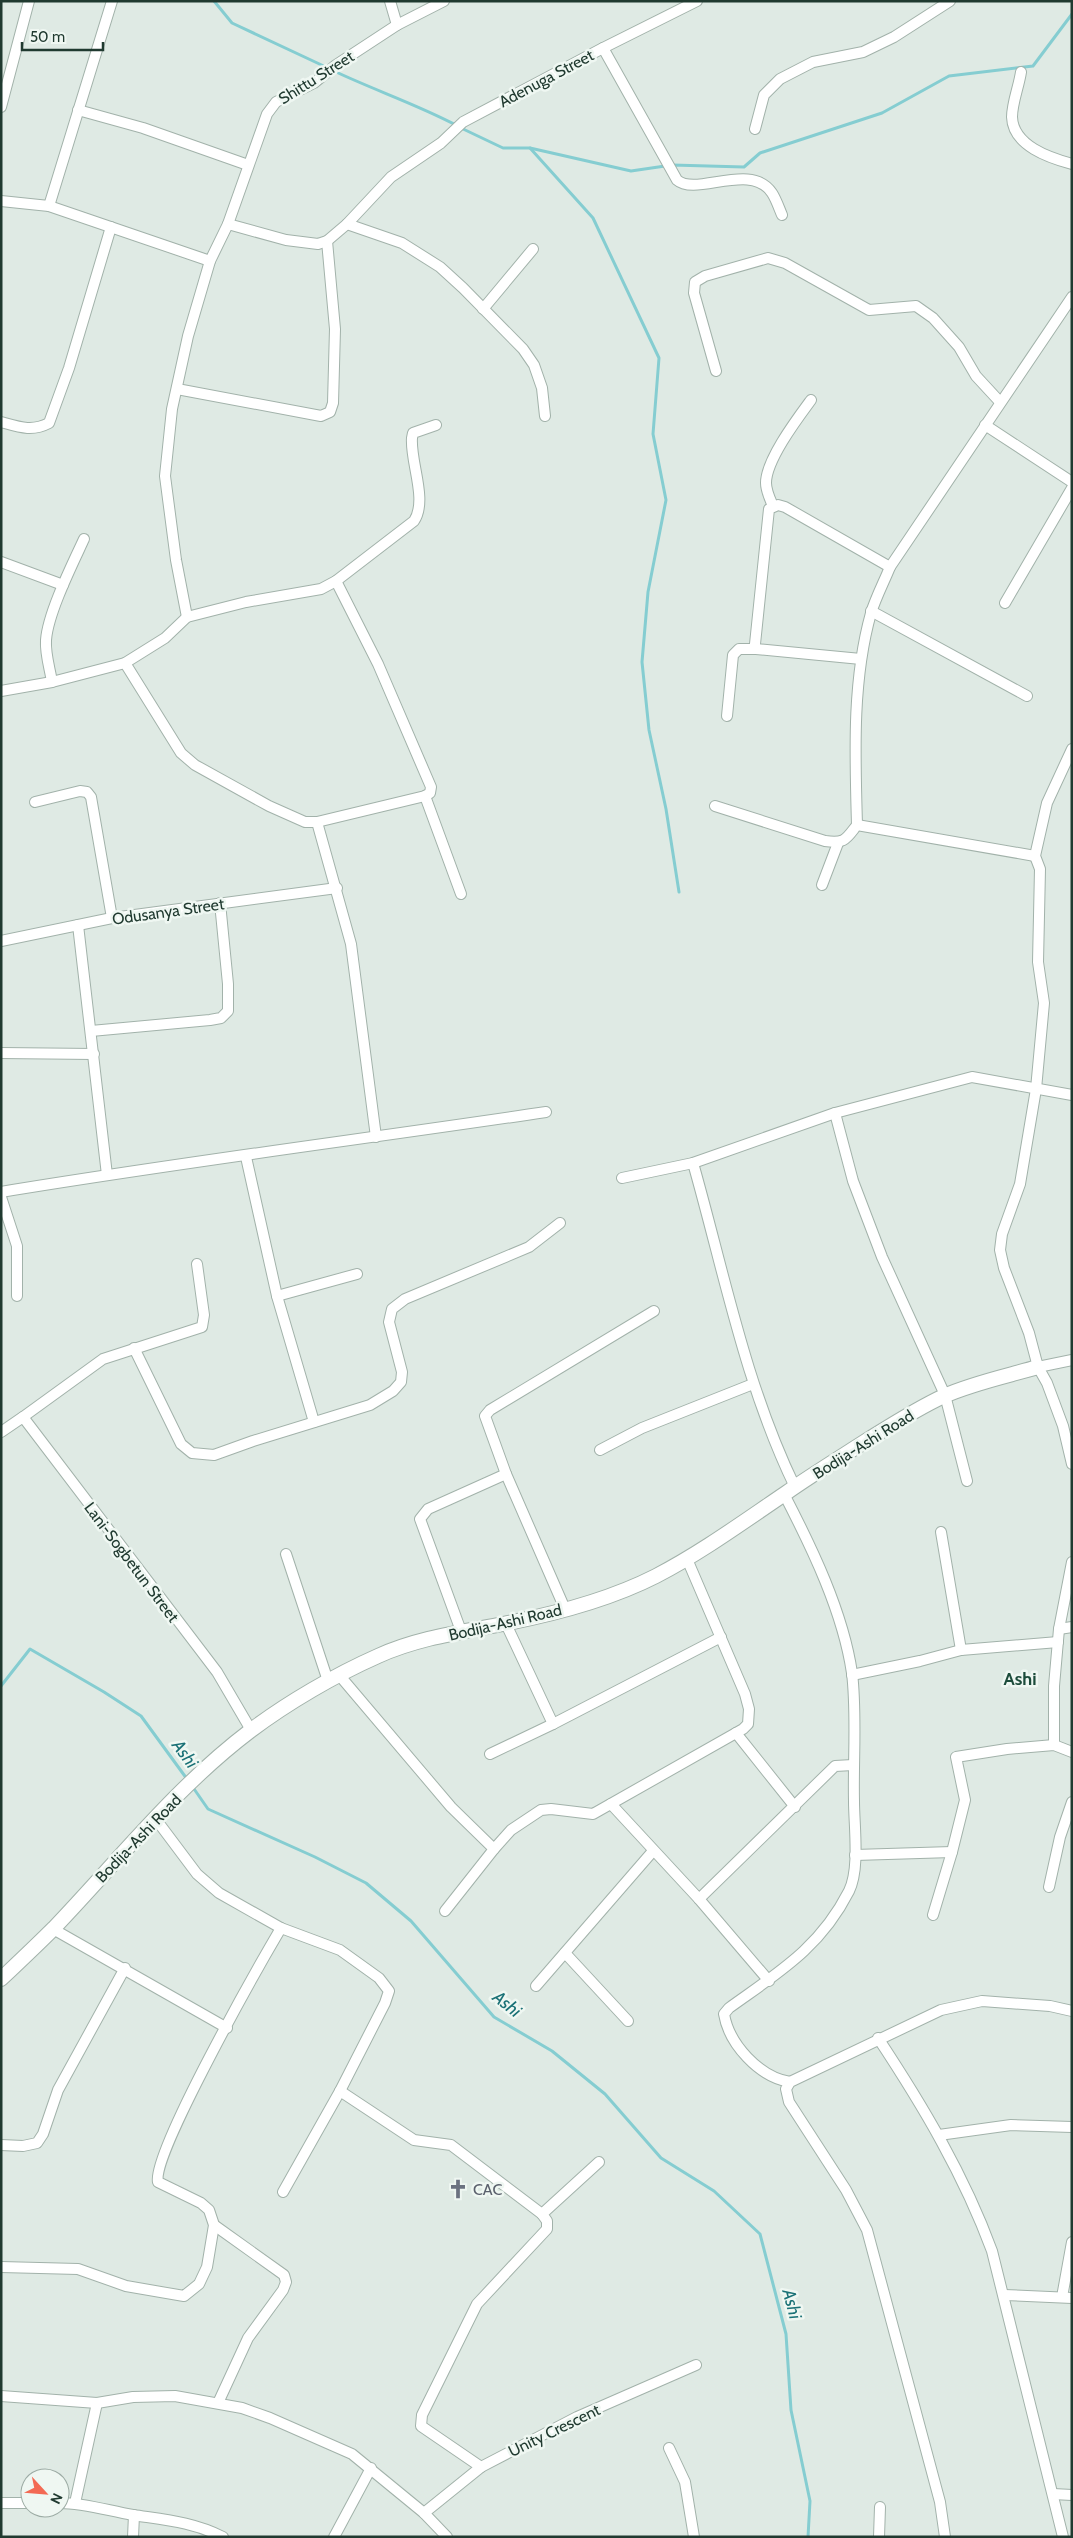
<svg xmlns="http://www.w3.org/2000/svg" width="1073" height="2538" viewBox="0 0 1073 2538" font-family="Cabin,sans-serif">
  <rect width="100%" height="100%" fill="#dfeae4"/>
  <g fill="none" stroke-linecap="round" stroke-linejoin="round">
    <!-- stream -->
    <g stroke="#85cdd1" stroke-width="3">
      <path d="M214 1 232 23 328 68"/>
      <path d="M334 71C374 90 416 104 456 125"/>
      <path d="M461 128 503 148H530L631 171 672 165 744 167 760 153 882 113 949 76 1033 66 1072 14"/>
      <path d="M530 148 593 218 659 358 653 434 666 500 648 592 642 662 649 730 666 809 679 892"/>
      <path d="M1 1686 30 1649 104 1692 141 1716 187 1779"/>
      <path d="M192 1786 208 1809 315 1857 366 1883 411 1921 494 2017 552 2051 605 2094 661 2158 714 2191 760 2234 786 2334 791 2410 810 2501 808 2537"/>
    </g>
    <defs>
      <g id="minor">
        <path d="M390 1 397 25"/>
        <path d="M603 48 677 180C696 197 751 161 772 193 776 199 779 208 782 215"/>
        <path d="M1021 72C1019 86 1012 103 1012 117 1013 146 1050 158 1072 164"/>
        <path d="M1 107 29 1"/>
        <path d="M78 110 143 128 248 165"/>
        <path d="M755 129 764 95 780 79 813 62 863 52 894 37 950 1"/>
        <path d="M1 201 49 206 210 261"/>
        <path d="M49 206 112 1"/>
        <path d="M228 224 286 240 318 244 327 241 347 224 391 177 441 143 463 122 603 48 697 1"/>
        <path d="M347 224 402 243 440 267 463 288 523 349 534 365 542 388 545 416"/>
        <path d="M483 309 533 249"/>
        <path d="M716 371 694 293 695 282 705 276 768 258 785 263 869 310 916 306 933 318 959 347 976 376 1000 402"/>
        <path d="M177 389 321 416 330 412 333 403 335 329 327 241"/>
        <path d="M1 422C19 427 32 432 49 423L69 368 111 227"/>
        <path d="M985 425 1072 482"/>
        <path d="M773 506C770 499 766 491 766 483 766 460 797 419 811 400"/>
        <path d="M1 562 63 585"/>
        <path d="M1005 603 1072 488"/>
        <path d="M871 611 1027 696"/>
        <path d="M187 617 176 560 165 476 172 409 188 336 210 261 228 224 267 114 276 102 314 83 336 65 397 25 444 1"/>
        <path d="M861 659 756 649 755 644 769 509 778 505 785 507 890 567"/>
        <path d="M125 663 181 753 195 765 269 806 305 822H317L351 944 376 1137"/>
        <path d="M52 682C50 669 45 654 46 640 48 613 72 565 84 539"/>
        <path d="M1 691 52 682 125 663 165 638 187 617 246 602 321 589 336 581 414 521C428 500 410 462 412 438L413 433 436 425"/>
        <path d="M727 716 733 655 739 649H756"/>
        <path d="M1072 749 1047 803 1035 856 1040 869 1038 962 1044 1003 1036 1089 1020 1184 1002 1234 1000 1250 1004 1268 1029 1333 1038 1367 1047 1383 1063 1426 1072 1464"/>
        <path d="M425 796 461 894"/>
        <path d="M35 802 80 791 87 792 91 797 112 918"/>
        <path d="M715 806 825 841C845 844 846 839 857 825L1035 856"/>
        <path d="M317 822 425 796 430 793 431 787 378 664 336 581"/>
        <path d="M857 825C855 754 852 681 871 613 876 597 884 582 890 567L1072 297"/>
        <path d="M822 885 838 843"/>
        <path d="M78 925 107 1175"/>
        <path d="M1 941 112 918 337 888"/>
        <path d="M91 1031 210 1020 221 1018 228 1011V984L220 903"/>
        <path d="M1 1053 94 1054"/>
        <path d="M835 1113 853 1181 882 1257 945 1395 967 1481"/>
        <path d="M246 1157 277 1296 314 1422"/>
        <path d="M693 1163C724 1272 745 1384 795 1487"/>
        <path d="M622 1178 693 1163 835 1113 972 1077 1072 1095"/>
        <path d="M1 1192C182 1162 365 1139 546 1112"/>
        <path d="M1 1197 17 1246V1296"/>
        <path d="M277 1296 357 1274"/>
        <path d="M134 1348 181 1444 192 1453 214 1455 253 1441 370 1405 393 1391 401 1382 402 1372 389 1322 392 1309 405 1299 529 1247 560 1223"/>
        <path d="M1038 1367 1072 1360"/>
        <path d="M23 1417 103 1359 202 1327 204 1315 197 1264"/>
        <path d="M1 1432 23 1417 217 1672 251 1730"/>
        <path d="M600 1450 642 1428 753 1384"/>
        <path d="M784 1494C812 1548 843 1612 852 1673 857 1714 853 1760 854 1801 854 1826 860 1869 849 1891 820 1948 779 1972 729 2008L724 2014C729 2044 759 2077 790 2082"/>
        <path d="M941 1532 961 1650"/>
        <path d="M286 1554 328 1681"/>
        <path d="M565 1609 506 1474 485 1416 490 1410 654 1311"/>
        <path d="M506 1624 553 1724"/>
        <path d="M1059 1629 1072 1627"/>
        <path d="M461 1631 420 1519 428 1509 506 1474"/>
        <path d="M852 1675 920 1661 961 1650 1058 1642"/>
        <path d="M340 1676 451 1807 494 1849 511 1830 541 1810 551 1809 593 1814 743 1729 748 1724 749 1709 745 1694 687 1559"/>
        <path d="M736 1733 795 1807"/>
        <path d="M1054 1745V1686L1059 1629 1072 1562"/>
        <path d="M490 1754 553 1724 721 1637"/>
        <path d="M611 1804 699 1899 769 1981"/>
        <path d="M155 1818 197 1874 219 1893 281 1928 340 1950 379 1978 389 1991 385 2003 340 2091 283 2192"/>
        <path d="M855 1855 952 1852"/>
        <path d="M1049 1887 1060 1837 1072 1802"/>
        <path d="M699 1899 835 1766 853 1765"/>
        <path d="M445 1911 494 1849"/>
        <path d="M933 1915 952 1852 965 1800 956 1757 1007 1749 1054 1745 1072 1752"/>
        <path d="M53 1929 227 2028"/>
        <path d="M565 1953 628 2021"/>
        <path d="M536 1986 653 1851"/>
        <path d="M878 2038C923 2106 964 2175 992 2251L1063 2537"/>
        <path d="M340 2091 414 2140 451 2145 542 2214"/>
        <path d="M939 2135 1011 2125 1072 2127"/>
        <path d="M1 2145 23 2146 37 2143 43 2134 58 2090 125 1968"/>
        <path d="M214 2225 284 2275 286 2282 283 2290 248 2338 218 2403"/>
        <path d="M1 2267 78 2269 126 2286 184 2296 199 2284 207 2267 214 2225 209 2210 201 2203 158 2182C151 2155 261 1962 281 1928"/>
        <path d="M1004 2295 1072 2298"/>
        <path d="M1062 2297 1072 2242"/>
        <path d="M1 2396 97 2403 133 2397 175 2396 242 2408 270 2418 352 2454 424 2513 447 2537"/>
        <path d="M669 2448 685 2482 694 2537"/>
        <path d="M481 2467 421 2426 422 2415 477 2304 547 2229V2221L542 2214 599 2162"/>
        <path d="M1053 2494 1072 2495"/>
        <path d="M1 2503H30"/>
        <path d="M60 2503C85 2503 109 2511 133 2515 166 2520 193 2522 223 2537"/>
        <path d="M75 2503 97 2403"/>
        <path d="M424 2513 481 2467 577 2417 696 2365"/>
        <path d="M133 2537 134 2515"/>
        <path d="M334 2537 371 2468"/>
        <path d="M879 2537 880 2507"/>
        <path d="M945 2537 940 2502 867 2230 846 2190 789 2102 786 2089 790 2082 941 2010 982 2001 1050 2006 1072 2011"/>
      </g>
      <path id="tertiary" d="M1 1979C19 1962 37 1945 54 1928 118 1861 176 1787 250 1731 287 1703 335 1675 378 1656 417 1638 462 1632 503 1624 555 1614 609 1600 656 1576 702 1552 743 1522 786 1493 813 1474 841 1457 869 1439 893 1424 918 1408 944 1396 973 1383 1007 1376 1038 1367"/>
    </defs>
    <!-- minor casing -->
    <use href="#minor" stroke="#a2b2aa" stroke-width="12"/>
    <!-- tertiary casing -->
    <use href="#tertiary" stroke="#a2b2aa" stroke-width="16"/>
    <!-- minor -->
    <use href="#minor" stroke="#fff" stroke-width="10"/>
    <!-- tertiary -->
    <use href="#tertiary" stroke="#fff" stroke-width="14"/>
  </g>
  <!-- icons -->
  <defs>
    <symbol id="church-bare" viewBox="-9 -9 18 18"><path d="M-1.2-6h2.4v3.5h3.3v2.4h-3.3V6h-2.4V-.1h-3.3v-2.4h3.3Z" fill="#6b7280" stroke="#eff7f2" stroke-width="2.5" paint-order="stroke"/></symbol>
  </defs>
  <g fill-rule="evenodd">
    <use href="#church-bare" x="444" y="2175" width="28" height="28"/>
  </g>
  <g text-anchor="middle" stroke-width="5" stroke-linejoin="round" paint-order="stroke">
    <!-- street labels -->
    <g font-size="16" fill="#203a30" stroke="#eff7f2">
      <text transform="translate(316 77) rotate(-32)" y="6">Shittu Street</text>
      <text transform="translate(546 78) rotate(-28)" y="6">Adenuga Street</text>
      <text transform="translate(168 911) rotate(-8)" y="6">Odusanya Street</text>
      <text transform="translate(863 1444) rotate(-32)" y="6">Bodija-Ashi Road</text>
      <text transform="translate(132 1562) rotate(53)" y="6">Lani-Sogbetun Street</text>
      <text transform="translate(505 1622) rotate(-13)" y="6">Bodija-Ashi Road</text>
      <text transform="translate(138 1838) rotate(-46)" y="6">Bodija-Ashi Road</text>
      <text transform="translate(554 2430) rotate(-26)" y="6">Unity Crescent</text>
    </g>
    <!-- worship labels -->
    <g font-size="16" fill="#5b616d" stroke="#eff7f2" text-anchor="start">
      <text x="473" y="2195">CAC</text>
    </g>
    <!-- neighbourhood labels -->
    <g font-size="18" font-weight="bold" fill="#1c4c3b" stroke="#eff7f2">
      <text x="1020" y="1685">Ashi</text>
    </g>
    <!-- water labels -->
    <g font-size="18" font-style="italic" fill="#1a7176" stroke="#eff7f2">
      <text transform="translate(185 1754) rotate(54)" y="6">Ashi</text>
      <text transform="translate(507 2004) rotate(39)" y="6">Ashi</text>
      <text transform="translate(792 2304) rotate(75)" y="6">Ashi</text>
    </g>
  </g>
  <!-- border -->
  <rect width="1073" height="2538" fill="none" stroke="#203a30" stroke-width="5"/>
  <!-- north arrow -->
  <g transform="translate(45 2493) rotate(116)"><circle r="24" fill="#eff7f2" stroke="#9caba4"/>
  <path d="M0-4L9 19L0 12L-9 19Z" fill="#f36a54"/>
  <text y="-8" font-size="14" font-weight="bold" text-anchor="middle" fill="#203a30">N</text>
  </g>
  <!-- scale -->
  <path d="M22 42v8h81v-8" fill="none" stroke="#203a30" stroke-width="2.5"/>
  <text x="30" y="42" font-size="15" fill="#203a30" stroke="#eff7f2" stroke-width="4" paint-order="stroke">50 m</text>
</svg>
